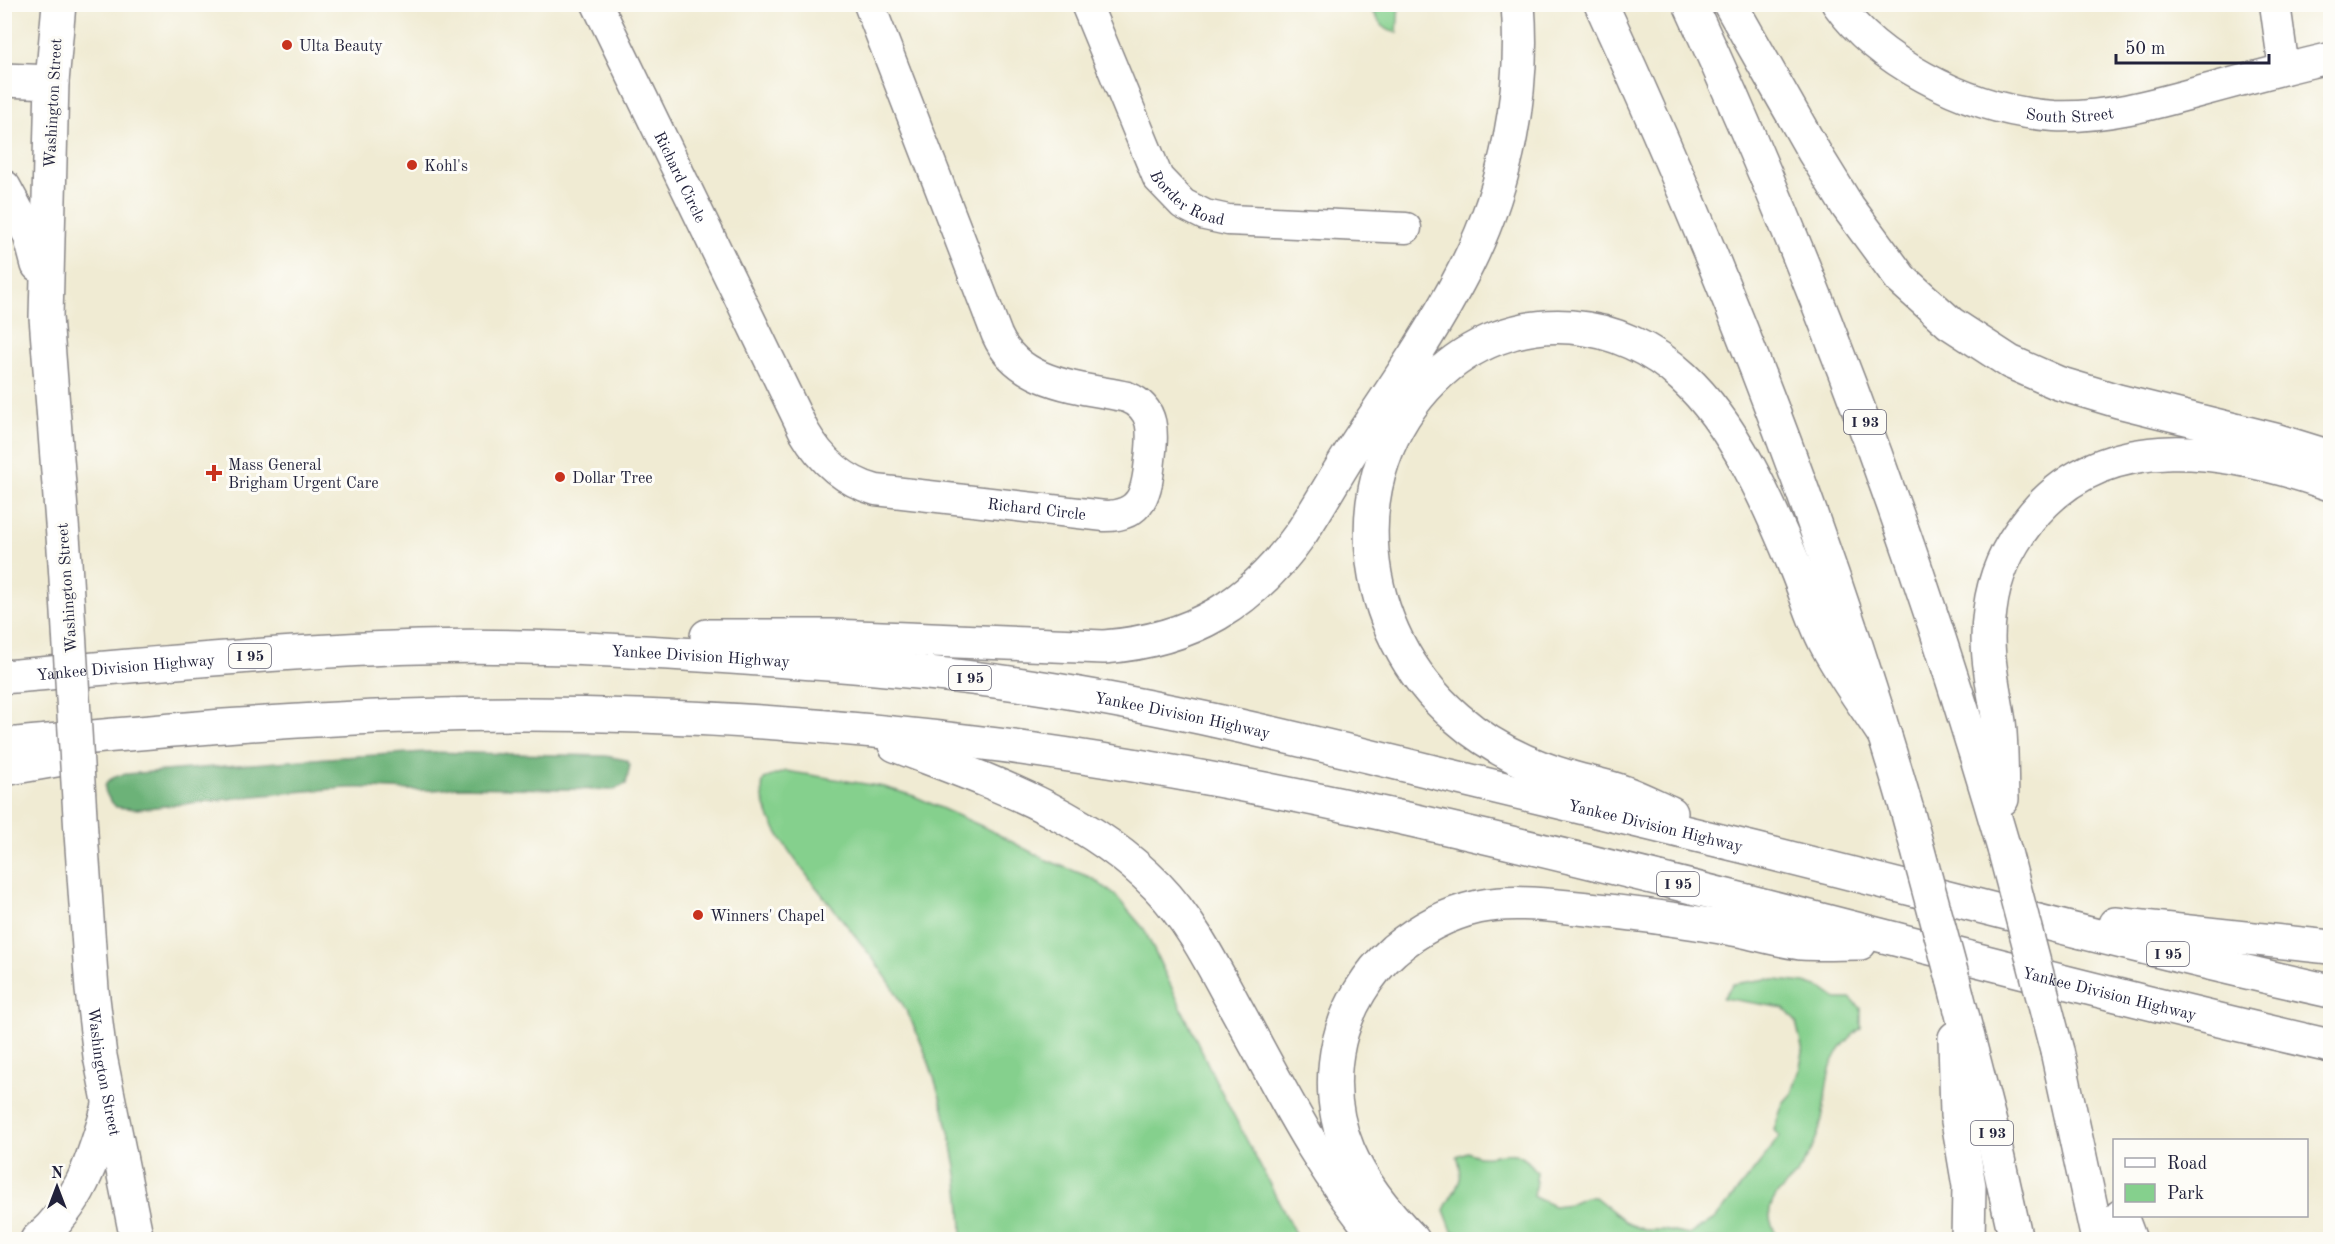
<svg xmlns="http://www.w3.org/2000/svg" width="2335" height="1244" viewBox="0 0 2335 1244" font-family="'Old Standard TT',serif">
  <rect width="100%" height="100%" fill="#fdfcf7"/>
  <filter id="ink" filterUnits="userSpaceOnUse"><feTurbulence type="fractalNoise" baseFrequency=".0167" numOctaves="2"/><feDisplacementMap in="SourceGraphic" scale="12" xChannelSelector="R" yChannelSelector="G"/><feConvolveMatrix kernelMatrix="1 2 1 2 8 2 1 2 1" color-interpolation-filters="sRGB"/></filter>
  <filter id="wash" filterUnits="userSpaceOnUse"><feTurbulence type="fractalNoise" baseFrequency=".008" numOctaves="4" result="noise"/><feDisplacementMap in="SourceGraphic" scale="24" xChannelSelector="R" yChannelSelector="G"/><feGaussianBlur stdDeviation="1.35" result="paint"/><feColorMatrix in="noise" values="0 0 0 0 0 0 0 0 0 0 0 0 0 0 0 0 0 1.4 0 .05"/><feComposite in="paint" operator="in"/></filter>
  <g filter="url(#wash)">
    <rect width="100%" height="100%" fill="#f0ebd3"/>
    <!-- green -->
    <g fill="#85d08d" stroke="#547964" stroke-width="1.5">
      <path d="M1369 5H1399L1397 32C1381 32 1377 16 1369 5Z"/>
      <path d="M786 771 884 787 914 796 988 829 1044 859 1092 878 1116 896 1144 929 1215 1079 1298 1239H962C962 1162 936 1058 895 991 880 966 860 942 841 918 820 891 750 814 764 779Z"/>
      <path d="M1767 979 1805 983 1823 989 1837 999H1851L1861 1008V1028C1812 1067 1835 1096 1814 1144 1810 1155 1801 1168 1795 1176 1785 1188 1774 1193 1770 1209 1768 1219 1774 1231 1779 1239L1592 1240 1569 1235 1553 1239H1473L1452 1231 1444 1210C1454 1187 1467 1184 1457 1156L1467 1152C1496 1167 1510 1135 1537 1172L1534 1197 1554 1206 1569 1204 1585 1197H1595L1629 1224 1645 1230H1663L1689 1235 1716 1218 1780 1137 1774 1130 1783 1103 1792 1093 1799 1072 1803 1052 1796 1022 1784 1008 1723 998 1733 984Z"/>
    </g>
    <!-- forest -->
    <path fill="#6cb278" stroke="#476a5a" stroke-width="1.5" d="M426 752 606 756 626 760 630 765 626 784 613 790 456 787C418 795 385 786 347 788 277 792 206 802 136 809L116 807C99 789 101 779 126 774L327 758Z"/>
  </g>
  <g filter="url(#ink)">
    <g fill="none" stroke-linecap="round" stroke-linejoin="round">
      <defs>
        <g id="minor">
          <path id="s1" d="M597 4 804 431C821 460 843 481 876 490L1105 516C1143 516 1147 491 1150 460 1153 434 1156 408 1127 397 1080 387 1019 385 997 335L869 4"/>
          <path id="s2" d="M1086 4 1158 178 1183 204 1205 215 1228 220 1406 228"/>
          <path id="s3" d="M1837 4C1859 35 1891 59 1924 77 1964 99 2008 113 2054 116 2103 118 2151 105 2198 92 2242 80 2286 68 2330 58"/>
          <path d="M2275 4 2284 69"/>
        </g>
        <g id="major">
          <path d="M59 4 52 82 46 317 65 562"/>
          <path d="M4 80 52 82"/>
          <path d="M4 187 30 235 38 265"/>
          <path id="s4" d="M81 833 92 990 100 1056 137 1240"/>
        </g>
        <g id="highway">
          <path d="M1601 4C1722 266 1827 534 1907 810"/>
          <path d="M1690 4C1817 279 1921 562 2005 852"/>
          <path d="M1730 4 1814 152 1848 207 1901 279 1950 323 2010 362 2058 383 2118 401 2275 440 2330 457"/>
          <path d="M707 636H832L1104 647C1192 640 1252 604 1302 532 1323 500 1341 466 1362 435 1399 380 1437 324 1467 265 1507 185 1525 93 1518 4"/>
          <path id="s5" d="M4 677C143 665 281 651 419 647 518 644 617 650 716 656 819 663 922 670 1024 685 1165 706 1303 740 1442 774 1546 799 1650 823 1754 849 1946 897 2137 948 2330 991"/>
          <path id="s6" d="M4 745C138 733 273 720 407 716 605 709 803 720 999 745 1251 778 1498 838 1743 900 1938 950 2134 1001 2330 1046"/>
          <path d="M895 745C988 781 1086 813 1157 886 1191 921 1213 966 1236 1008 1280 1088 1320 1170 1380 1240"/>
          <path d="M4 769 62 759"/>
          <path d="M2002 799C2001 774 2002 747 1999 722 1993 682 1984 652 1990 610 1994 576 2008 546 2029 520 2104 424 2231 449 2330 484"/>
          <path d="M1671 813C1655 806 1640 798 1623 792 1607 786 1589 783 1572 778 1529 766 1491 748 1457 718 1357 632 1338 474 1434 379 1470 343 1520 323 1571 327 1613 330 1653 349 1683 377 1735 425 1769 504 1796 569 1806 593 1813 619 1825 642 1842 675 1865 705 1885 736"/>
          <path d="M2115 924 2330 947"/>
          <path d="M1953 979 1990 1123 2016 1240"/>
          <path d="M1955 1038 1957 1115 1969 1186 1968 1240"/>
          <path d="M2057 1051 2098 1240"/>
          <path d="M2121 1216 2130 1240"/>
          <path d="M37 1240C82 1202 93 1159 109 1106"/>
          <path d="M1413 1240C1357 1183 1321 1124 1339 1042 1347 1007 1368 973 1394 950 1419 929 1447 914 1478 907 1507 901 1539 904 1568 907 1625 912 1683 920 1739 930 1759 934 1781 941 1801 943 1821 944 1841 943 1860 943"/>
        </g>
      </defs>
      <!-- minor casing -->
      <use href="#minor" stroke="#898687" stroke-width="33"/>
      <!-- major casing -->
      <use href="#major" stroke="#898687" stroke-width="36"/>
      <!-- highway casing -->
      <use href="#highway" stroke="#898687" stroke-width="36"/>
      <!-- minor -->
      <use href="#minor" stroke="#fff" stroke-width="30"/>
      <!-- major -->
      <use href="#major" stroke="#fff" stroke-width="33"/>
      <!-- highway -->
      <use href="#highway" stroke="#fff" stroke-width="33"/>
      <defs>
        <path id="major-bridge" d="M65 562 81 833"/>
        <g id="highway-bridge">
          <path d="M1907 810 1953 979"/>
          <path d="M2005 852 2057 1051"/>
        </g>
      </defs>
      <!-- major-bridge casing -->
      <use href="#major-bridge" stroke="#898687" stroke-width="36" stroke-linecap="butt"/>
      <!-- highway-bridge casing -->
      <use href="#highway-bridge" stroke="#898687" stroke-width="36" stroke-linecap="butt"/>
      <!-- major-bridge -->
      <use href="#major-bridge" stroke="#fff" stroke-width="33"/>
      <!-- highway-bridge -->
      <use href="#highway-bridge" stroke="#fff" stroke-width="33"/>
    </g>
  </g>
  <!-- markers -->
  <g fill="#c8321e" stroke="#fdfcf7" stroke-width="2">
    <circle cx="287" cy="45" r="6"/>
    <circle cx="412" cy="165" r="6"/>
    <path d="M211 464h6v6h6v6h-6v6h-6v-6h-6v-6h6z"/>
    <circle cx="560" cy="477" r="6"/>
    <circle cx="698" cy="915" r="6"/>
  </g>
  <g text-anchor="middle" stroke-width="6" stroke-linejoin="round" paint-order="stroke">
    <!-- shield labels -->
    <g fill="#fdfcf7" stroke="#646373" stroke-width="1.5">
      <rect x="1844" y="410" width="42" height="24" rx="4.5"/>
      <rect x="229" y="644" width="42" height="24" rx="4.5"/>
      <rect x="949" y="666" width="42" height="24" rx="4.5"/>
      <rect x="1657" y="872" width="42" height="24" rx="4.5"/>
      <rect x="2147" y="942" width="42" height="24" rx="4.5"/>
      <rect x="1971" y="1121" width="42" height="24" rx="4.5"/>
    </g>
    <g font-size="15" font-weight="bold" fill="#22223b">
      <text x="1865" y="427">I 93</text>
      <text x="250" y="661">I 95</text>
      <text x="970" y="683">I 95</text>
      <text x="1678" y="889">I 95</text>
      <text x="2168" y="959">I 95</text>
      <text x="1992" y="1138">I 93</text>
    </g>
    <!-- poi labels -->
    <g font-size="16" fill="#22223b" stroke="#fdfcf7" text-anchor="start">
      <text x="299" y="51">Ulta Beauty</text>
      <text x="424" y="171">Kohl's</text>
      <text x="228" y="470">Mass General<tspan x="228" dy="18">Brigham Urgent Care</tspan></text>
      <text x="572" y="483">Dollar Tree</text>
      <text x="710" y="921">Winners' Chapel</text>
    </g>
    <!-- street labels -->
    <g font-size="16" fill="#22223b" stroke="#fdfcf7">
      <text transform="translate(52 103) rotate(-87)" y="6">Washington Street</text>
      <text dy="6" stroke="none"><textPath href="#s3" startOffset="267">South Street</textPath></text>
      <text dy="6" stroke="none"><textPath href="#s1" startOffset="192">Richard Circle</textPath></text>
      <text dy="6" stroke="none"><textPath href="#s2" startOffset="225">Border Road</textPath></text>
      <text dy="6" stroke="none"><textPath href="#s1" startOffset="732">Richard Circle</textPath></text>
      <text transform="translate(66 588) rotate(-94)" y="6">Washington Street</text>
      <text dy="6" stroke="none"><textPath href="#s5" startOffset="698">Yankee Division Highway</textPath></text>
      <text dy="6" stroke="none"><textPath href="#s5" startOffset="122">Yankee Division Highway</textPath></text>
      <text dy="6" stroke="none"><textPath href="#s5" startOffset="1184">Yankee Division Highway</textPath></text>
      <text dy="6" stroke="none"><textPath href="#s5" startOffset="1670">Yankee Division Highway</textPath></text>
      <text dy="6" stroke="none"><textPath href="#s6" startOffset="2136">Yankee Division Highway</textPath></text>
      <text dy="6" stroke="none"><textPath href="#s4" startOffset="240">Washington Street</textPath></text>
    </g>
  </g>
  <!-- margin -->
  <rect width="2335" height="1244" fill="none" stroke="#fdfcf7" stroke-width="24"/>
  <!-- legend -->
  <rect x="2113" y="1139" width="195" height="78" fill="#fdfcf7" stroke="#a5a5ac" stroke-width="1.5"/>
  <rect x="2125" y="1158" width="30" height="9" fill="#ffffff" stroke="#a5a5ac" stroke-width="1.5"/>
  <text x="2167" y="1169" font-size="18" fill="#22223b">Road</text>
  <rect x="2125" y="1184" width="30" height="18" fill="#85d08d" stroke="#a5a5ac" stroke-width="1.5"/>
  <text x="2167" y="1199" font-size="18" fill="#22223b">Park</text>
  <!-- north arrow -->
  <g transform="translate(57 1187)" stroke="#fdfcf7" stroke-width="4.5" paint-order="stroke">
  <path d="M0-4.5L10 22L0 15L-10 22Z" fill="#22223b"/>
  <text y="-9" font-size="16" font-weight="bold" text-anchor="middle" fill="#22223b">N</text>
  </g>
  <!-- scale -->
  <path d="M2116 54v9h153v-9" fill="none" stroke="#22223b" stroke-width="3"/>
  <text x="2125" y="54" font-size="18" fill="#22223b" stroke="#fdfcf7" stroke-width="4.5" paint-order="stroke">50 m</text>
</svg>
